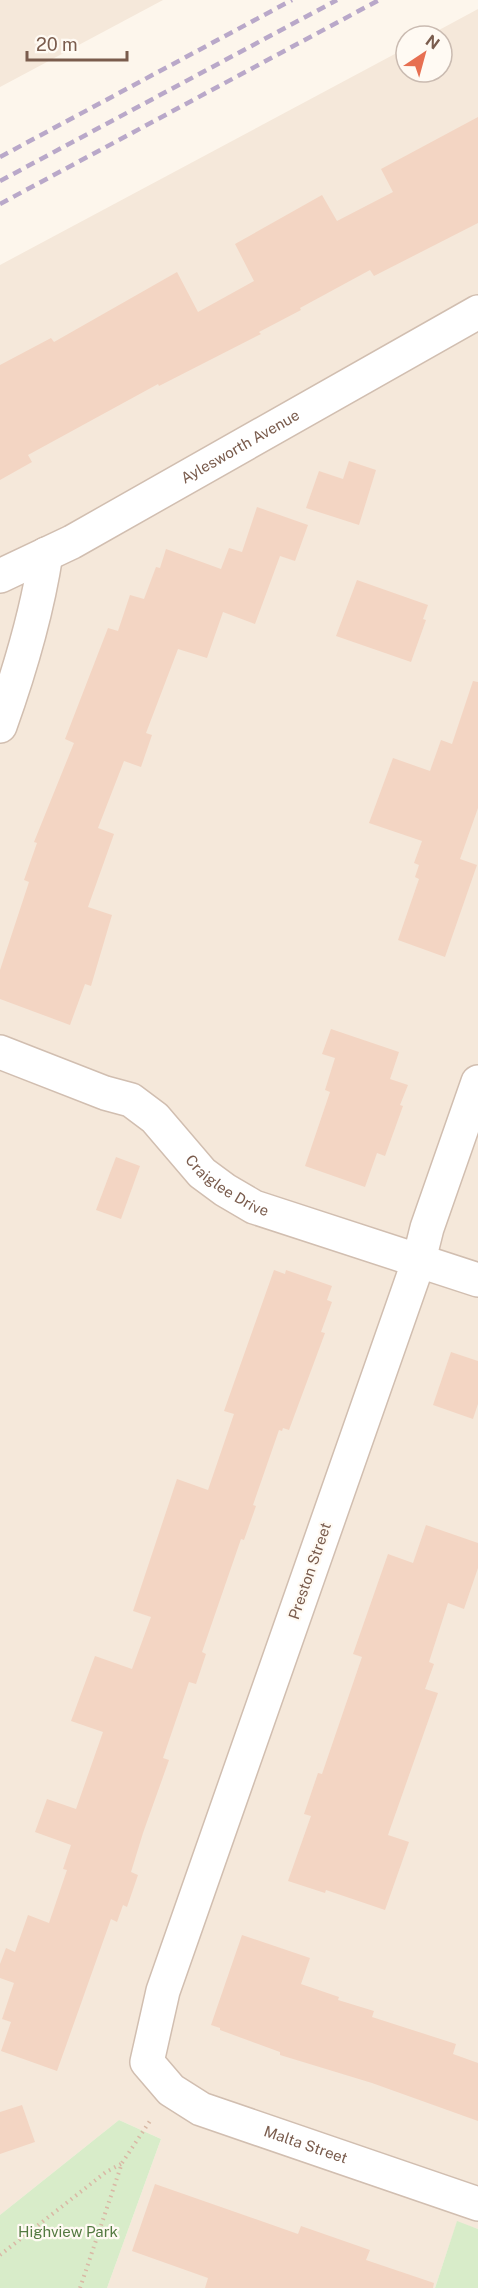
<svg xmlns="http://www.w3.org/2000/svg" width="478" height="2288" viewBox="0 0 478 2288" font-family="'Public Sans',sans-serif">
  <rect width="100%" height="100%" fill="#fdf6ec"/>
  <!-- residential -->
  <g fill="#f5e8da">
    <path d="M0 0H163L0 87Z"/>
    <path d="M478 9V2229L457 2222 435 2288H107L161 2139 119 2120 0 2215V265L406 48V72H442V36H428Z"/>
  </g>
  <!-- green -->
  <g fill="#d8ecc9">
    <path d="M119 2120 161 2139 107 2288H0V2215Z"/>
    <path d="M457 2221 478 2229V2288H435Z"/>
  </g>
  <!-- building -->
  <g fill="#f3d5c3">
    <path d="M478 117V223L374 276 370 270 300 308 301 310 259 332 261 334 159 386 158 384 28 455 32 462 0 480V365L51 338 54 342 177 272 198 312 254 281 235 244 322 195 337 221 393 192 381 169Z"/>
    <path d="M349 461 376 470 359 525 306 508 319 471 343 479Z"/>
    <path d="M257 507 308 525 295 561 280 556 255 624 223 612 207 658 178 649 146 733 152 735 141 767 124 761 98 828 114 834 88 907 112 915 91 986 85 984 70 1025 0 999V970L29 882 24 880 37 843 34 842 74 743 65 739 108 628 118 631 130 595 144 599 156 567 160 568 166 549 221 569 229 548 242 552Z"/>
    <path d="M357 580 428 605 423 619 426 620 411 662 336 636Z"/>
    <path d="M473 681 478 682V808L460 859 477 865 445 957 398 940 419 879 415 877 419 865 414 863 422 841 369 823 393 758 430 771 441 740 452 744Z"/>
    <path d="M331 1029 399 1052 390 1079 408 1085 400 1105 403 1106 385 1156 377 1153 365 1187 305 1166 330 1092 325 1090 335 1058 322 1054Z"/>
    <path d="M116 1157 140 1166 121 1219 96 1210Z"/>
    <path d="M274 1270 285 1274 286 1270 332 1286 327 1300 332 1302 321 1332 325 1333 289 1430 283 1428 282 1431 279 1430 253 1505 256 1506 244 1540 241 1539 202 1652 206 1654 196 1684 189 1682 163 1758 169 1760 143 1833 131 1872 138 1875 127 1907 123 1905 117 1922 111 1919 57 2071 1 2051 11 2022 2 2019 14 1983 0 1978V1964L6 1948 15 1952 28 1915 49 1923 67 1870 63 1869 71 1845 35 1832 47 1799 76 1809 103 1732 71 1721 95 1656 132 1669 151 1617 133 1611 177 1479 208 1490 234 1414 224 1411Z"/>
    <path d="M451 1352 478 1361V1404L473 1419 433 1405Z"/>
    <path d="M426 1525 478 1543V1568L464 1609 448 1603 429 1662 434 1664 425 1689 438 1693 388 1835 409 1842 385 1910 326 1890 325 1893 288 1881 311 1816 304 1814 318 1773 322 1774 362 1657 353 1654 388 1554 413 1563Z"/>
    <path d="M242 1935 310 1958 301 1984 339 1997 338 2000 374 2011 372 2017 456 2044 453 2054 478 2063V2121L372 2083 280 2055V2052L220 2030V2028L211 2025Z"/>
    <path d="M22 2105 35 2142 0 2154V2112Z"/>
    <path d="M155 2184 298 2234 301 2226 370 2250 366 2260 434 2283 433 2288H205L208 2278 132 2251Z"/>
  </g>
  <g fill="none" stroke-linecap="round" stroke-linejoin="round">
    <defs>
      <g id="street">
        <path id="s1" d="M0 576 72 542 478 312"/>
        <path d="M0 726C20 670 37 613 46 554"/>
        <path id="s2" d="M0 1052 105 1093 131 1100 155 1118 202 1173 225 1190 254 1207 478 1280"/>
        <path id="s3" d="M478 1082 427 1228 419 1260 163 1991 147 2062 171 2090 201 2109 478 2204"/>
      </g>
    </defs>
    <!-- street casing -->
    <use href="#street" stroke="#d1beb0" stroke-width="36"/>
    <!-- path -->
    <g stroke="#d9b8a5" stroke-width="4" stroke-dasharray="1.5 4.5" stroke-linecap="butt">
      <path d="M0 2255 106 2172 121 2164"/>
      <path d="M80 2288 122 2163 152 2118"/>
    </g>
    <!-- street -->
    <use href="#street" stroke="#fff" stroke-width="33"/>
    <!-- rail -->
    <g stroke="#b9a8c9" stroke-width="4.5" stroke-dasharray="9 6" stroke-linecap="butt">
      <path d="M0 157 292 0"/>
      <path d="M0 181 337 0"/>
      <path d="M0 204 379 0"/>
    </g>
  </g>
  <g text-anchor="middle" stroke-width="4.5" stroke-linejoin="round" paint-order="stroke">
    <!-- street labels -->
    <g font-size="15" fill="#7a5c4d" stroke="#fffaf3">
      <text dy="5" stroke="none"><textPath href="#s1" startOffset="273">Aylesworth Avenue</textPath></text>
      <text dy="5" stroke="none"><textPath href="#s2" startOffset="270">Craiglee Drive</textPath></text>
      <text transform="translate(310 1571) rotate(-71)" y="5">Preston Street</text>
      <text dy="5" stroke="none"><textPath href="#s3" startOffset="1218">Malta Street</textPath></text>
    </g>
    <!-- park labels -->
    <g font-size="15" fill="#537a41" stroke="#fffaf3">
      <text x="68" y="2237">Highview Park</text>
    </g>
  </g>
  <!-- north arrow -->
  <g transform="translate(424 54) rotate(36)"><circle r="28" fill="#fffaf3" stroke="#cabbb1" stroke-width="1.5"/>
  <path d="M0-4.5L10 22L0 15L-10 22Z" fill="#e76f51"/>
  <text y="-9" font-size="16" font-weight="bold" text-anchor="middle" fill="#7a5c4d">N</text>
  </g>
  <!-- scale -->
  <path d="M27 51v9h100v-9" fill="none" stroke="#7a5c4d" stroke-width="3"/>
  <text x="36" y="51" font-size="18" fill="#7a5c4d" stroke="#fffaf3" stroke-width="4.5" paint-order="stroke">20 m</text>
</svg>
